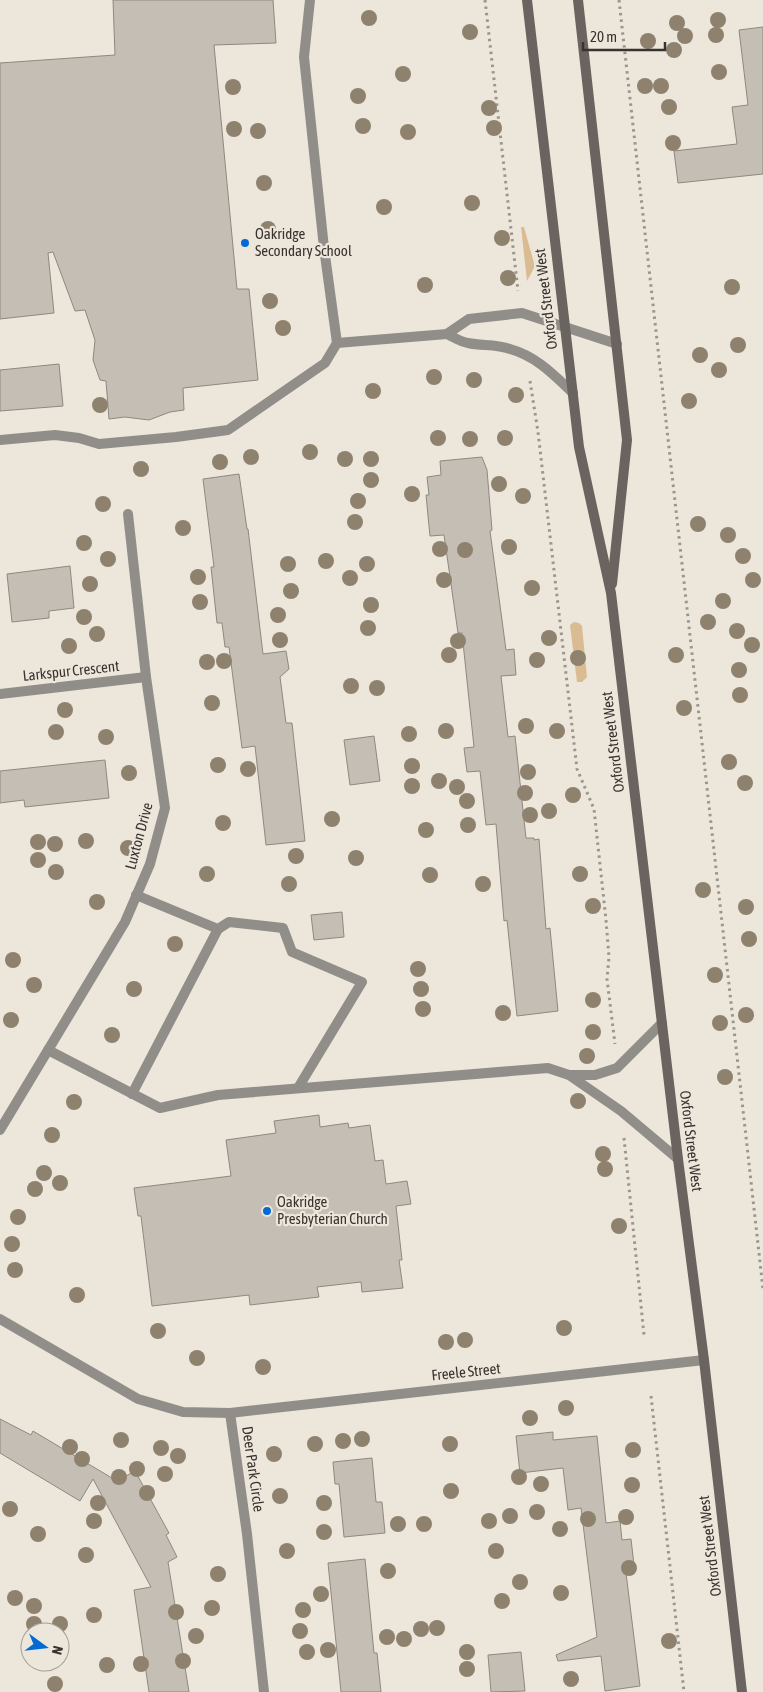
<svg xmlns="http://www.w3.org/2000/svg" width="763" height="1692" viewBox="0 0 763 1692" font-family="'Asap Condensed',sans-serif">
  <rect width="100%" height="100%" fill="#ede6db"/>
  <!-- green -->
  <g fill="#dabc92">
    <path d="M521 227H524L534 263V268L527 281Z"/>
    <path d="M574 622 579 623 582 626 587 677 582 682H577L570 625Z"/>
  </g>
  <!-- building -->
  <g fill="#c5beb4" stroke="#8f887f">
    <path d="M113 0H273L276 43 214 45 237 289H249L258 380 183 388 184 410 170 412 149 420 125 417 109 419 106 381 100 380 93 360 95 340 85 310 75 311 53 252 48 253 54 313 0 319V63L115 55Z"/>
    <path d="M763 27V174L678 183 674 151 737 144 732 107 748 105 739 30Z"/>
    <path d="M59 364 63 406 0 411V370Z"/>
    <path d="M482 457 487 470 492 530 490 531 506 650 514 649 516 675 501 676 508 737 515 736 526 838H534V840L539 839 546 929 550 928 558 1011 517 1016 507 920 504 921 496 824 486 825 480 771 467 772 464 748 474 747 462 633H458L444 535 430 536 426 495H429L427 477 441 475 440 461Z"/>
    <path d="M239 474 247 529H248L263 654 286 651 289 669 280 677 286 723H292L305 841 266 845 255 746 242 748 229 647H225L222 623H217L211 567H214L203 479Z"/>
    <path d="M70 566 74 608 49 611V618L12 622 7 574Z"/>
    <path d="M374 736 380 781 350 785 344 740Z"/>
    <path d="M105 760 109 798 25 807 24 800 0 803V771Z"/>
    <path d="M342 912 344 937 314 940 311 915Z"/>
    <path d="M319 1115 320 1127 348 1123 349 1128 370 1125 375 1161 383 1160 386 1184 407 1181 411 1204 396 1206 402 1260H399L403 1288 362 1292 361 1282 317 1287 319 1297 250 1305 249 1295 152 1306 141 1216H138L134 1188 231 1176 226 1140 276 1133 274 1121Z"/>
    <path d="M0 1419 31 1435 33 1431 117 1481 135 1471 169 1533 166 1535 177 1557 168 1562 189 1692H149L134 1590 151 1587 93 1479 80 1501 0 1453Z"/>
    <path d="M553 1432V1440L597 1436 606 1523 620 1521 622 1540 631 1539 634 1565H625L640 1686 605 1691 601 1656 558 1661 556 1655 597 1637 581 1508 568 1510 563 1468 520 1473 516 1436Z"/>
    <path d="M372 1458 376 1502H382L385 1533 344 1537 339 1484H335L333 1462Z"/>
    <path d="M365 1559 374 1653H377L381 1692H341L328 1563Z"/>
    <path d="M521 1652 525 1691 491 1692 488 1655Z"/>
  </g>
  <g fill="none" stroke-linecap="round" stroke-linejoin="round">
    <!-- path -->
    <g stroke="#9a958d" stroke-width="3" stroke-dasharray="2.5 4" stroke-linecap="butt">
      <path d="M485 0 518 291"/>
      <path d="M619 0 763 1289"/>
      <path d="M530 381 538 432 577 769 594 809 606 920 609 957 607 979 615 1044"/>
      <path d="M624 1138 644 1335"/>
      <path d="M651 1396 684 1692"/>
    </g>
    <!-- lane -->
    <g stroke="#918e8a" stroke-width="10">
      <path d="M310 0 304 57 324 248 337 343 447 334 469 319 522 313 617 344"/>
      <path d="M447 334C453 337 461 342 468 343 482 346 496 344 510 349 536 356 554 375 573 393"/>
      <path d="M0 440 55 435 79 438 99 444 176 437 228 430 325 363 337 343"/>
      <path d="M136 895 218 929 229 922 283 928 292 952 362 982 298 1088"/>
      <path d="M48 1050 160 1108 218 1095 548 1068 569 1075 621 1111 678 1159"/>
      <path d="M569 1075H595L617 1068 662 1023"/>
      <path d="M132 1094 218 929"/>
    </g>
    <!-- street -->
    <g stroke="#918e8a" stroke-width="10">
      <path d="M0 694 146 677"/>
      <path d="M0 1130 125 922 150 864 165 808 146 677 128 514"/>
      <path d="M0 1319 138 1399 183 1412 230 1413 247 1534 264 1692"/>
      <path d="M230 1413 704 1360"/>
    </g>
    <!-- secondary -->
    <g stroke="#69645f" stroke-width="10">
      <path d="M527 0 579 447 611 593 678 1159 704 1360 742 1692"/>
      <path d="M578 0 627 440 612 584"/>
    </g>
  </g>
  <!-- trees -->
  <g fill="#8e816e">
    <circle cx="369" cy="18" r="8"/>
    <circle cx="718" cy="20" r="8"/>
    <circle cx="677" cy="23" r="8"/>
    <circle cx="470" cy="32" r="8"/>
    <circle cx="716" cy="35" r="8"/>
    <circle cx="685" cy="36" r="8"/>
    <circle cx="648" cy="41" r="8"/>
    <circle cx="674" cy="50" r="8"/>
    <circle cx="719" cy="72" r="8"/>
    <circle cx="403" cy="74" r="8"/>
    <circle cx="645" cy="86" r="8"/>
    <circle cx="661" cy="86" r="8"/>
    <circle cx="233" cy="87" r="8"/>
    <circle cx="358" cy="96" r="8"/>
    <circle cx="669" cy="107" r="8"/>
    <circle cx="489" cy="108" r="8"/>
    <circle cx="363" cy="126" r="8"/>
    <circle cx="494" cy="128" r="8"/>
    <circle cx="234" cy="129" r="8"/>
    <circle cx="258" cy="131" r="8"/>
    <circle cx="408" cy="132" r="8"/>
    <circle cx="673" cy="143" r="8"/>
    <circle cx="264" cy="183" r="8"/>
    <circle cx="472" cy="203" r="8"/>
    <circle cx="384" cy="207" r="8"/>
    <circle cx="268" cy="229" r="8"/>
    <circle cx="502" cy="238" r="8"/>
    <circle cx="508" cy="278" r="8"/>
    <circle cx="425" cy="285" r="8"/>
    <circle cx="732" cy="287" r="8"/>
    <circle cx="270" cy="301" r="8"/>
    <circle cx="283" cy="328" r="8"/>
    <circle cx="738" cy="345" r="8"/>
    <circle cx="700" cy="355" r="8"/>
    <circle cx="719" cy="370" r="8"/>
    <circle cx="434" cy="377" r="8"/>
    <circle cx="474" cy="380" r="8"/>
    <circle cx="373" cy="391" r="8"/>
    <circle cx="516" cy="395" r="8"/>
    <circle cx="689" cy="401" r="8"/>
    <circle cx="100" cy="405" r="8"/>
    <circle cx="438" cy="438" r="8"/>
    <circle cx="505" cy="438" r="8"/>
    <circle cx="470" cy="439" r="8"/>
    <circle cx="310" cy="452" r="8"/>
    <circle cx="251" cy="457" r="8"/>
    <circle cx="345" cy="459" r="8"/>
    <circle cx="371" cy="459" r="8"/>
    <circle cx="220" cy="462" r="8"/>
    <circle cx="141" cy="469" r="8"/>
    <circle cx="371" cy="480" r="8"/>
    <circle cx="499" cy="484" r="8"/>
    <circle cx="412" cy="494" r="8"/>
    <circle cx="523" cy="496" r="8"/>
    <circle cx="358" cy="501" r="8"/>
    <circle cx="103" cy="504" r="8"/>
    <circle cx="355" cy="522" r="8"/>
    <circle cx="698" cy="524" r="8"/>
    <circle cx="183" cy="528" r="8"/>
    <circle cx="728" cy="535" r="8"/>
    <circle cx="84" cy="543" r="8"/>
    <circle cx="509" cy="547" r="8"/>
    <circle cx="440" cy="549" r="8"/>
    <circle cx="465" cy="550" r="8"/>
    <circle cx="743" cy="556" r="8"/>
    <circle cx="108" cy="559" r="8"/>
    <circle cx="326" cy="561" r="8"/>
    <circle cx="288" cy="564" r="8"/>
    <circle cx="367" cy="564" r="8"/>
    <circle cx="198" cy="577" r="8"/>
    <circle cx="350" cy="578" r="8"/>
    <circle cx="444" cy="580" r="8"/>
    <circle cx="753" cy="580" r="8"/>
    <circle cx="90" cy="584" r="8"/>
    <circle cx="532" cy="588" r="8"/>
    <circle cx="291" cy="591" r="8"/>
    <circle cx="723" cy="601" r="8"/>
    <circle cx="200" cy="602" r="8"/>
    <circle cx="371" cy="605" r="8"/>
    <circle cx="278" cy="615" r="8"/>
    <circle cx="84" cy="617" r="8"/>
    <circle cx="708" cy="622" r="8"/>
    <circle cx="368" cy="628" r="8"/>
    <circle cx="737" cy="631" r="8"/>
    <circle cx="97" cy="634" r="8"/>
    <circle cx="549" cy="638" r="8"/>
    <circle cx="280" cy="640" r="8"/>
    <circle cx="458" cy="641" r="8"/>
    <circle cx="752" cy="645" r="8"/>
    <circle cx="69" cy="646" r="8"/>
    <circle cx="449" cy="655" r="8"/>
    <circle cx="676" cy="655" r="8"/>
    <circle cx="578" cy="658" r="8"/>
    <circle cx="537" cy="660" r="8"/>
    <circle cx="224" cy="661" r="8"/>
    <circle cx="207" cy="662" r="8"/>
    <circle cx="739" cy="670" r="8"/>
    <circle cx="351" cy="686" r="8"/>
    <circle cx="377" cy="688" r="8"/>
    <circle cx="740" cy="695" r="8"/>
    <circle cx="212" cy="703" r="8"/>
    <circle cx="684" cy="708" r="8"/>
    <circle cx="65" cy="710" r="8"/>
    <circle cx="526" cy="726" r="8"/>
    <circle cx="446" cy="731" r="8"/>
    <circle cx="557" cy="731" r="8"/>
    <circle cx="56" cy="732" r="8"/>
    <circle cx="409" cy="734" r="8"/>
    <circle cx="106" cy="737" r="8"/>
    <circle cx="729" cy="762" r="8"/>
    <circle cx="218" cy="765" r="8"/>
    <circle cx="412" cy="766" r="8"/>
    <circle cx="248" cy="769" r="8"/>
    <circle cx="528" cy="772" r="8"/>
    <circle cx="129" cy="773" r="8"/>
    <circle cx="439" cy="781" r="8"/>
    <circle cx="745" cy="783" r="8"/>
    <circle cx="412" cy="786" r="8"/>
    <circle cx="457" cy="787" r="8"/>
    <circle cx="525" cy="793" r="8"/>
    <circle cx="573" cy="795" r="8"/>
    <circle cx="467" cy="801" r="8"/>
    <circle cx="549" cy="811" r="8"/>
    <circle cx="530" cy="815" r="8"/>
    <circle cx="332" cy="819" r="8"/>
    <circle cx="223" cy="823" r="8"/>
    <circle cx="468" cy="825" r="8"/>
    <circle cx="426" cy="830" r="8"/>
    <circle cx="86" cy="841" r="8"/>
    <circle cx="38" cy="842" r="8"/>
    <circle cx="55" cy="844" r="8"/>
    <circle cx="128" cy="848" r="8"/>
    <circle cx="296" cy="856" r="8"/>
    <circle cx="356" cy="858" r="8"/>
    <circle cx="38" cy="860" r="8"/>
    <circle cx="56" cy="872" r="8"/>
    <circle cx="207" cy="874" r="8"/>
    <circle cx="580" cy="874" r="8"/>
    <circle cx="430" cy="875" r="8"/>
    <circle cx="289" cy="884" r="8"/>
    <circle cx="483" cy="884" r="8"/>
    <circle cx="703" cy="890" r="8"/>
    <circle cx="97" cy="902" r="8"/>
    <circle cx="593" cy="906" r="8"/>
    <circle cx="746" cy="907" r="8"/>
    <circle cx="749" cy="939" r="8"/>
    <circle cx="175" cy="944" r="8"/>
    <circle cx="13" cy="960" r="8"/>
    <circle cx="418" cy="969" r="8"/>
    <circle cx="715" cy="975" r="8"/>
    <circle cx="34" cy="985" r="8"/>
    <circle cx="134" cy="989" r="8"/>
    <circle cx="421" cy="989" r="8"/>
    <circle cx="593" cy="1000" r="8"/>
    <circle cx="423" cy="1009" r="8"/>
    <circle cx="503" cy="1013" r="8"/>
    <circle cx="746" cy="1015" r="8"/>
    <circle cx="11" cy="1020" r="8"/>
    <circle cx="720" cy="1023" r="8"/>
    <circle cx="593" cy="1032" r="8"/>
    <circle cx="112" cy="1035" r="8"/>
    <circle cx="587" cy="1056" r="8"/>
    <circle cx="725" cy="1077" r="8"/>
    <circle cx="578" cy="1101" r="8"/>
    <circle cx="74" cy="1102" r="8"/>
    <circle cx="52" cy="1135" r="8"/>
    <circle cx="603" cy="1154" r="8"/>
    <circle cx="605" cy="1169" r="8"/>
    <circle cx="44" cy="1173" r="8"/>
    <circle cx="60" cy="1183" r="8"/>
    <circle cx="35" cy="1189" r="8"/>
    <circle cx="18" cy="1217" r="8"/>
    <circle cx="619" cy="1226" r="8"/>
    <circle cx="12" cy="1244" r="8"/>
    <circle cx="15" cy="1270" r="8"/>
    <circle cx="77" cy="1295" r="8"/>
    <circle cx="564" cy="1328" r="8"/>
    <circle cx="158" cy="1331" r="8"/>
    <circle cx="465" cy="1340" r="8"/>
    <circle cx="446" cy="1342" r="8"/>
    <circle cx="197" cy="1358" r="8"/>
    <circle cx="263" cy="1367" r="8"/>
    <circle cx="566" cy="1408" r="8"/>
    <circle cx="530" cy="1418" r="8"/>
    <circle cx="362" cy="1439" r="8"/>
    <circle cx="121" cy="1440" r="8"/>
    <circle cx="343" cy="1441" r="8"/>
    <circle cx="315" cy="1444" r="8"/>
    <circle cx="450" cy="1444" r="8"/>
    <circle cx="70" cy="1447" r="8"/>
    <circle cx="161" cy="1448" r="8"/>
    <circle cx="633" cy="1450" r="8"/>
    <circle cx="274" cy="1454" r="8"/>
    <circle cx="178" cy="1456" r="8"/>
    <circle cx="82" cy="1459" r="8"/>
    <circle cx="137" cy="1469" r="8"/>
    <circle cx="165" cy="1474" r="8"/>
    <circle cx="119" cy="1477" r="8"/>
    <circle cx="519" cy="1477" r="8"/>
    <circle cx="541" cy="1484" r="8"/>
    <circle cx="632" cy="1485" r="8"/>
    <circle cx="451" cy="1491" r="8"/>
    <circle cx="147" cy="1493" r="8"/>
    <circle cx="280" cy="1496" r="8"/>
    <circle cx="98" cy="1503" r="8"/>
    <circle cx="324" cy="1503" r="8"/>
    <circle cx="10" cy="1509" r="8"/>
    <circle cx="537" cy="1512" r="8"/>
    <circle cx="510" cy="1516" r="8"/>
    <circle cx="626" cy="1517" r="8"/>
    <circle cx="588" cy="1519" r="8"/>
    <circle cx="94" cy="1521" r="8"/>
    <circle cx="489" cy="1521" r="8"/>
    <circle cx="398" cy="1524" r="8"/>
    <circle cx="424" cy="1524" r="8"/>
    <circle cx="560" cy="1529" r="8"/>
    <circle cx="324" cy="1532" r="8"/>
    <circle cx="38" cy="1534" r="8"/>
    <circle cx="287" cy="1551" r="8"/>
    <circle cx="496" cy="1551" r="8"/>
    <circle cx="86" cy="1555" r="8"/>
    <circle cx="629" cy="1568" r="8"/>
    <circle cx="388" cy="1571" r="8"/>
    <circle cx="218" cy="1574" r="8"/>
    <circle cx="520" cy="1582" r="8"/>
    <circle cx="561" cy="1593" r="8"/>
    <circle cx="321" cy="1594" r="8"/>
    <circle cx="15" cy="1598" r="8"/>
    <circle cx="502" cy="1601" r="8"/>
    <circle cx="34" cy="1606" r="8"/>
    <circle cx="212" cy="1608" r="8"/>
    <circle cx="303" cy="1610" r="8"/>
    <circle cx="176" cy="1612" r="8"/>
    <circle cx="94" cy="1615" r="8"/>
    <circle cx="34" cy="1624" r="8"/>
    <circle cx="60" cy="1624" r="8"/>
    <circle cx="437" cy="1628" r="8"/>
    <circle cx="421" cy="1629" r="8"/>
    <circle cx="300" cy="1631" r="8"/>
    <circle cx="196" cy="1636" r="8"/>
    <circle cx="387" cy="1637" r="8"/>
    <circle cx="404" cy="1639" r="8"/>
    <circle cx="669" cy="1641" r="8"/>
    <circle cx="328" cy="1650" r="8"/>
    <circle cx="307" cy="1652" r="8"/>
    <circle cx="467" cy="1652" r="8"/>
    <circle cx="183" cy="1661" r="8"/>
    <circle cx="141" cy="1664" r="8"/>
    <circle cx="107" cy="1665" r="8"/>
    <circle cx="467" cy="1669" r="8"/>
    <circle cx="571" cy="1679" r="8"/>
    <circle cx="55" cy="1684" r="8"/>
  </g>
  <!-- markers -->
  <g fill="#046bd4" stroke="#ede6db" stroke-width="2">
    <circle cx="245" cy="243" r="5"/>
    <circle cx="267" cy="1211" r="5"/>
  </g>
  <g text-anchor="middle" stroke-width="4.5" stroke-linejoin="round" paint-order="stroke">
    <!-- poi labels -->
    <g font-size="15" fill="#373430" stroke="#ede6db" text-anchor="start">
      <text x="255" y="239">Oakridge<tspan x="255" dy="17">Secondary School</tspan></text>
      <text x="277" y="1207">Oakridge<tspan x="277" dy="17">Presbyterian Church</tspan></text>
    </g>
    <!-- street labels -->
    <g font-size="15" fill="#373430" stroke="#ede6db">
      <text transform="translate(546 299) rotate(-97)" y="5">Oxford Street West</text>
      <text transform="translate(71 671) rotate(-6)" y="5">Larkspur Crescent</text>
      <text transform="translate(613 742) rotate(-97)" y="5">Oxford Street West</text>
      <text transform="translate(139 836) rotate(-75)" y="5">Luxton Drive</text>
      <text transform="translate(691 1141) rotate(83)" y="5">Oxford Street West</text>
      <text transform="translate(466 1372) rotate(-6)" y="5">Freele Street</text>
      <text transform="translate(253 1469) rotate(82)" y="5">Deer Park Circle</text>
      <text transform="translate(710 1546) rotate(-97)" y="5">Oxford Street West</text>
    </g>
  </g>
  <!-- north arrow -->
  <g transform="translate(45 1647) rotate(105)"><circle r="24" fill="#ede6db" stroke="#a49f97"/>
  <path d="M0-4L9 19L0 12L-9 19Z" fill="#046bd4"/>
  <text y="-8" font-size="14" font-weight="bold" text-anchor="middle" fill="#373430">N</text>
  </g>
  <!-- scale -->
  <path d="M583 42v8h82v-8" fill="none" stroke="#373430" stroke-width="2.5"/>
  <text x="590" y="42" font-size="15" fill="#373430" stroke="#ede6db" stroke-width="4" paint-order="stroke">20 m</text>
</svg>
